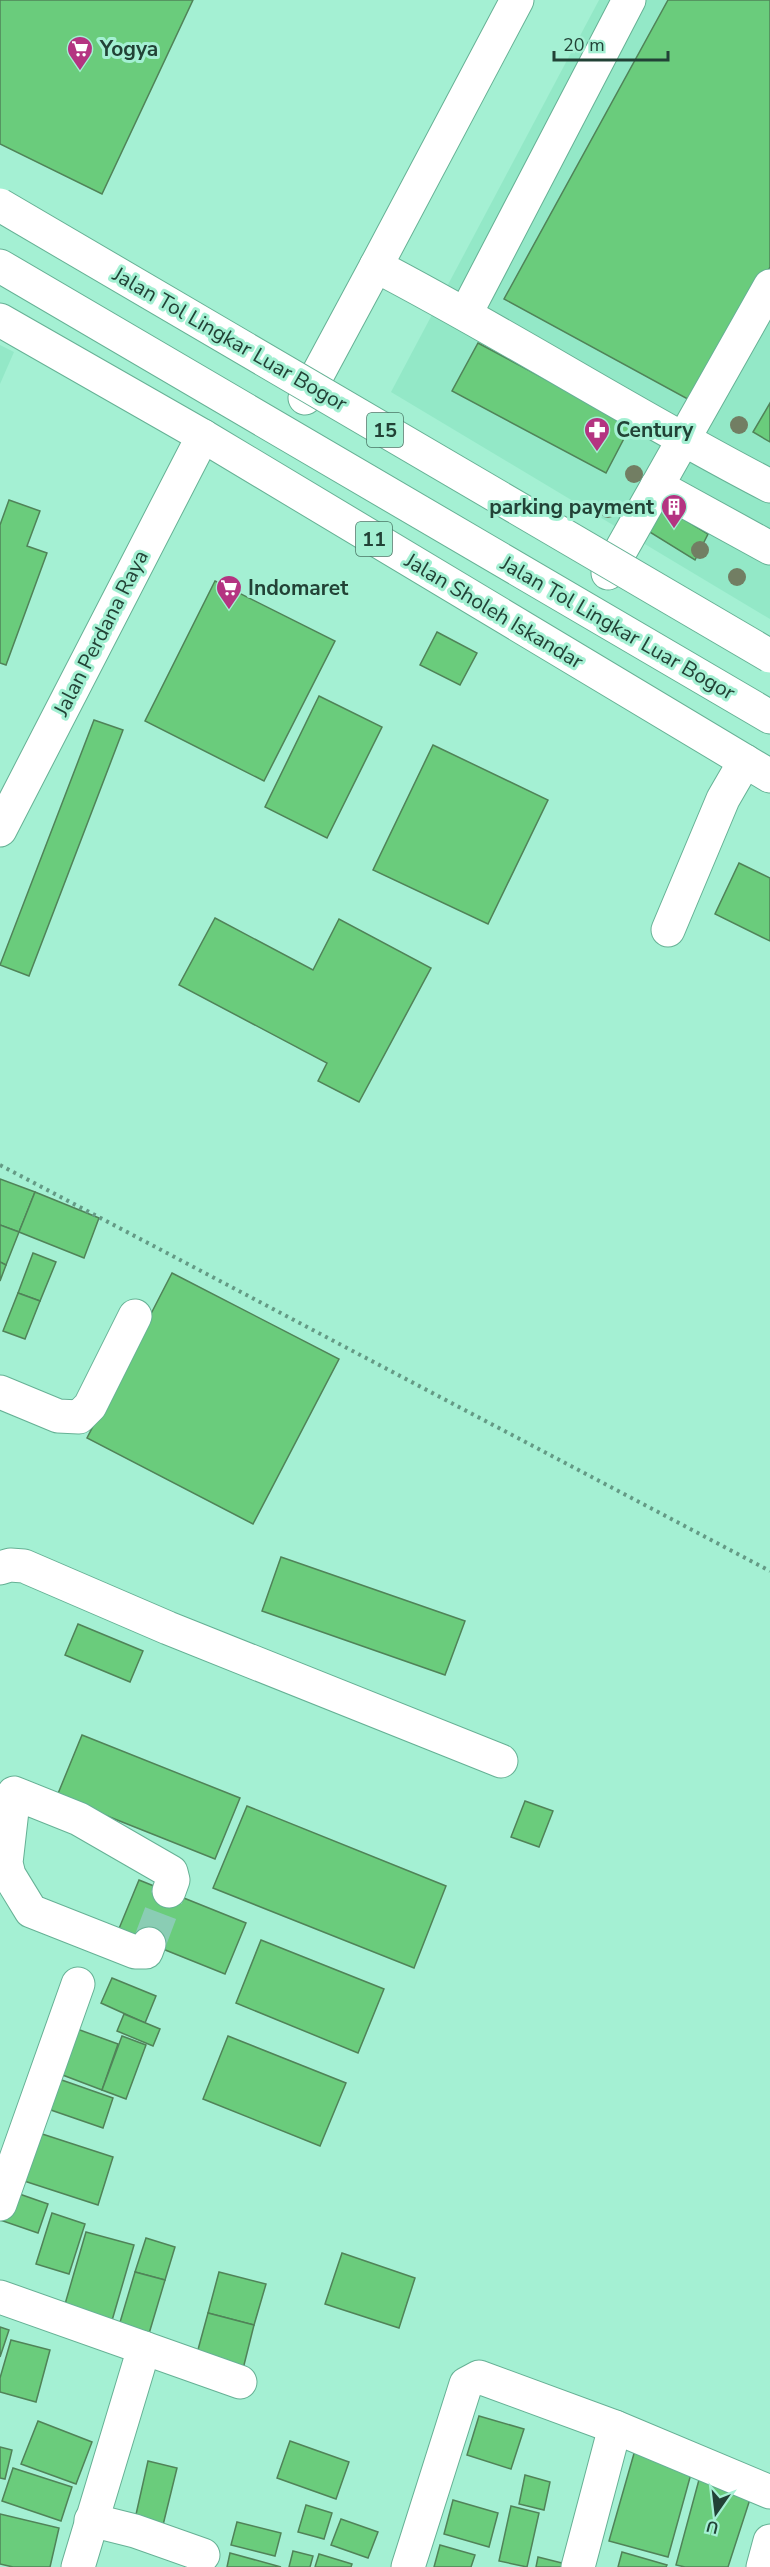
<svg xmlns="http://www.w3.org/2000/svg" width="770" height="2567" viewBox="0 0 770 2567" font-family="'Nunito Sans',sans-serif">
  <rect width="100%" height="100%" fill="#a4f0d3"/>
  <!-- built -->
  <g fill="#93e8c7">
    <path d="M599 0H770V619L391 392Z"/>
    <path d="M0 345 14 352 0 384Z"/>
  </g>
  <!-- building -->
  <g fill="#6acc7c" stroke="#508358" stroke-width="1.5">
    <path d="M0 0H193L102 194 0 144Z"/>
    <path d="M668 0H770V267L695 403 504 299Z"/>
    <path d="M478 343 631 425 606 473 452 391Z"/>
    <path d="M770 403V442L753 432Z"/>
    <path d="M9 500 40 511 27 546 47 553 6 665 0 663V525Z"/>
    <path d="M654 501 708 534 695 560 640 526Z"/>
    <path d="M215 581 335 641 264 781 145 721Z"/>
    <path d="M437 632 477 653 460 685 420 665Z"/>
    <path d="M319 696 382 727 327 838 265 807Z"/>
    <path d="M94 720 123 730 29 976 0 965Z"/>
    <path d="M433 745 548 800 488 924 373 870Z"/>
    <path d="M739 863 770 878V941L715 914Z"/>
    <path d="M215 918 313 970 339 919 431 968 359 1102 318 1081 327 1063 179 985Z"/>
    <path d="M0 1179 35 1192 19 1232 0 1225Z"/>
    <path d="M35 1192 99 1218 84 1258 19 1232Z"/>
    <path d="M0 1225 19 1232 6 1265 0 1262Z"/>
    <path d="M33 1253 56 1262 40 1301 18 1293Z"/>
    <path d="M0 1262 6 1265 0 1281Z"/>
    <path d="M172 1273 339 1359 253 1524 87 1438Z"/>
    <path d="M18 1293 40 1301 25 1339 3 1331Z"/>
    <path d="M281 1557 465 1621 445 1675 262 1611Z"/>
    <path d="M78 1624 143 1651 130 1682 65 1655Z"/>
    <path d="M82 1735 240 1798 215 1859 57 1796Z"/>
    <path d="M525 1801 553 1811 539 1847 511 1837Z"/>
    <path d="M247 1806 446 1886 414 1968 213 1888Z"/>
    <path d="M139 1880 246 1923 225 1974 118 1931Z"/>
    <path d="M261 1940 384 1989 358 2053 236 2003Z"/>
    <path d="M112 1978 156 1996 145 2023 101 2003Z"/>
    <path d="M124 2014 160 2029 153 2046 117 2031Z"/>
    <path d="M69 2026 118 2044 102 2090 52 2071Z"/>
    <path d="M122 2036 146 2045 126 2099 102 2090Z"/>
    <path d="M228 2036 346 2083 320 2146 203 2099Z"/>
    <path d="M56 2078 113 2098 103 2128 45 2108Z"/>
    <path d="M33 2131 113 2157 98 2205 18 2179Z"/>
    <path d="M8 2190 48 2204 38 2233 0 2220V2213Z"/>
    <path d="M52 2213 85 2224 69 2274 36 2264Z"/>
    <path d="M86 2232 134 2245 111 2324 63 2311Z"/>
    <path d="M146 2238 175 2247 165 2280 135 2272Z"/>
    <path d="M342 2253 415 2278 399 2328 325 2304Z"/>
    <path d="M135 2272 165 2280 148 2337 118 2329Z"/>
    <path d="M219 2272 266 2284 254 2325 208 2313Z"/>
    <path d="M208 2313 254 2325 243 2369 196 2357Z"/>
    <path d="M0 2327 9 2330 0 2357Z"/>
    <path d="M11 2340 50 2350 36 2402 0 2392V2378Z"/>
    <path d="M479 2416 524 2429 511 2469 467 2455Z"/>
    <path d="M38 2421 92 2442 76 2484 21 2464Z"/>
    <path d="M290 2441 349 2462 336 2499 277 2478Z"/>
    <path d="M637 2443 694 2463 668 2557 609 2541Z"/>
    <path d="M0 2447 12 2450 5 2479 0 2478Z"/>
    <path d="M148 2461 177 2468 163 2525 135 2519Z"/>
    <path d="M13 2468 72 2487 61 2521 2 2501Z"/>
    <path d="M525 2475 550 2482 544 2510 519 2504Z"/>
    <path d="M700 2476 752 2493 728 2567H685L676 2565Z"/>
    <path d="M453 2500 498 2513 489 2547 444 2534Z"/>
    <path d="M306 2505 332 2513 324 2539 298 2532Z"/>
    <path d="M511 2506 539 2513 527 2567 499 2561Z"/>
    <path d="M0 2514 59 2528 50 2567H13L0 2564Z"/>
    <path d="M341 2519 378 2532 368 2558 331 2545Z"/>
    <path d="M237 2522 281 2533 275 2556 231 2545Z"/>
    <path d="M440 2545 475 2555 471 2567H434Z"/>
    <path d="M293 2551 313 2556 310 2567H289Z"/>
    <path d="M622 2552 667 2565 666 2567H618Z"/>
    <path d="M230 2553 281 2567H227Z"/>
    <path d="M319 2554 352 2564 351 2567H315Z"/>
    <path d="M538 2557 566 2564 565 2567H536Z"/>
  </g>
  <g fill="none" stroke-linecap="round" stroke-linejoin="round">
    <!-- minor-tunnel -->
    <path stroke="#8acdb4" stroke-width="33" stroke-dasharray="33 16" stroke-linecap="butt" d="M149 1944 169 1891"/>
    <defs>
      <g id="minor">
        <path d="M517 0 376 266C509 335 636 417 770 486"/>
        <path d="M466 313 629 0"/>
        <path d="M305 398 376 266"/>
        <path d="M657 486 770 548"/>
        <path d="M608 573 770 286"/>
        <path d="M0 830 203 436"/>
        <path d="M668 930 723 799 745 761"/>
        <path d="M0 1392 58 1416 79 1417 90 1406 135 1316"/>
        <path d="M0 1568 10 1565 24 1566 168 1628 501 1761"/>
        <path d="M149 1944 146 1952H135L31 1911 9 1875 6 1863 14 1793 79 1819 171 1872 173 1880 169 1891"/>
        <path d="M0 2204 78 1984"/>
        <path d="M0 2297 144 2348 78 2567"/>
        <path d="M144 2348 240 2382"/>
        <path d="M91 2520 135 2531 203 2555"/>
        <path d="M408 2567 466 2384 479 2377 615 2427 770 2492"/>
        <path d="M578 2567 615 2427"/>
        <path d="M763 2567 770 2541"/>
      </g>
      <g id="highway">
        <path d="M0 266 770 717"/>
        <path d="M0 320 203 436 770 776"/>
      </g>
    </defs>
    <!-- minor casing -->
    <use href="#minor" stroke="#66b195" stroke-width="35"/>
    <!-- highway casing -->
    <use href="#highway" stroke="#66b195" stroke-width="35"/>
    <!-- path -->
    <path stroke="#649a85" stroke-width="4" stroke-dasharray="3 4.5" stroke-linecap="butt" d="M0 1165 770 1571"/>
    <!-- minor -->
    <use href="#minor" stroke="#fff" stroke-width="33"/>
    <!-- highway -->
    <use href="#highway" stroke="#fff" stroke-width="33"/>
    <defs>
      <path id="highway-bridge" d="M0 205 770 656"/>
    </defs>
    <!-- highway-bridge casing -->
    <use href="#highway-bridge" stroke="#66b195" stroke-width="35" stroke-linecap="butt"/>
    <!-- highway-bridge -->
    <use href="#highway-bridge" stroke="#fff" stroke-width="33"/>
  </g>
  <!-- trees -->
  <g fill="#727e63">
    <circle cx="739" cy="425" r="9"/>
    <circle cx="634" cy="474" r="9"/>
    <circle cx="608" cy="509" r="9"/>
    <circle cx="700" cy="550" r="9"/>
    <circle cx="737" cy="577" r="9"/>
  </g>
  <!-- icons -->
  <defs>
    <symbol id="supermarket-pin" viewBox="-11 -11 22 30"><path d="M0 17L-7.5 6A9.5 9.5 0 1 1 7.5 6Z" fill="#b43481" stroke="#a4f0d3"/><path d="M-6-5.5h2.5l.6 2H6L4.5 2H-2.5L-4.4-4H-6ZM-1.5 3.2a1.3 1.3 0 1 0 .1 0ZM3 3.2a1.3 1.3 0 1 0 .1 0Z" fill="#fff"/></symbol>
    <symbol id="pharmacy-pin" viewBox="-11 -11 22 30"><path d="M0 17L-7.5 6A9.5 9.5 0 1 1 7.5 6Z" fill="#b43481" stroke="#a4f0d3"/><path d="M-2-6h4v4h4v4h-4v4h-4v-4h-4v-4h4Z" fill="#fff"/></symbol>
    <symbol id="building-pin" viewBox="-11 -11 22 30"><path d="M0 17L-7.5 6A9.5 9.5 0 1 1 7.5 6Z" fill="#b43481" stroke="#a4f0d3"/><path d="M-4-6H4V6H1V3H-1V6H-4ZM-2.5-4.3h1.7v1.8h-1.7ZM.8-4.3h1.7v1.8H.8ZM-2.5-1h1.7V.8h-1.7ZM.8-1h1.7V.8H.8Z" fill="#fff"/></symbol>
  </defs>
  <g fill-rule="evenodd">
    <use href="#supermarket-pin" x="65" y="34" width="30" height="40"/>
    <use href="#pharmacy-pin" x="582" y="415" width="30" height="40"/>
    <use href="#building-pin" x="659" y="492" width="30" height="40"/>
    <use href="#supermarket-pin" x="214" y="573" width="30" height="40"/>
  </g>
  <g text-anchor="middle" stroke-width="6" stroke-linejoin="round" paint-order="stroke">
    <!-- shield labels -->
    <g fill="#a4f0d3" stroke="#497665" stroke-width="1.5">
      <rect x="367" y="413" width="36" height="34" rx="4.5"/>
      <rect x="356" y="522" width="36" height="34" rx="4.5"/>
    </g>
    <g font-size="20" font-weight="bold" fill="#224236">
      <text x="385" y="437">15</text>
      <text x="374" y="546">11</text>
    </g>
    <!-- poi labels -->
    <g font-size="21" font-weight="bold" fill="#224236" stroke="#a4f0d3" text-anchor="start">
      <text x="100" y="56">Yogya</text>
      <text x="616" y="437">Century</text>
      <text x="654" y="514" text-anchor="end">parking payment</text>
      <text x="248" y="595">Indomaret</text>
    </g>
    <!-- street labels -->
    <g font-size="21" fill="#224236" stroke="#a4f0d3">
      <text transform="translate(230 339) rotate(30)" y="7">Jalan Tol Lingkar Luar Bogor</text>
      <text transform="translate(494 611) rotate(31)" y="7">Jalan Sholeh Iskandar</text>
      <text transform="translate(618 628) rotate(30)" y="7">Jalan Tol Lingkar Luar Bogor</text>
      <text transform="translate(101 633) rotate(-63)" y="7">Jalan Perdana Raya</text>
    </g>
  </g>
  <!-- north arrow -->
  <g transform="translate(716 2513) rotate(194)" stroke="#a4f0d3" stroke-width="4.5" paint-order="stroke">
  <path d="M0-4.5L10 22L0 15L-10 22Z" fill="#224236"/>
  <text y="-9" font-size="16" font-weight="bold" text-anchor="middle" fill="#224236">U</text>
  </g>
  <!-- scale -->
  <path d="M554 51v9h114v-9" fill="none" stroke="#224236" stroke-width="3"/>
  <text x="563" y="51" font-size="18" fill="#224236" stroke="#a4f0d3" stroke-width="4.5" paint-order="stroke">20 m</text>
</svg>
